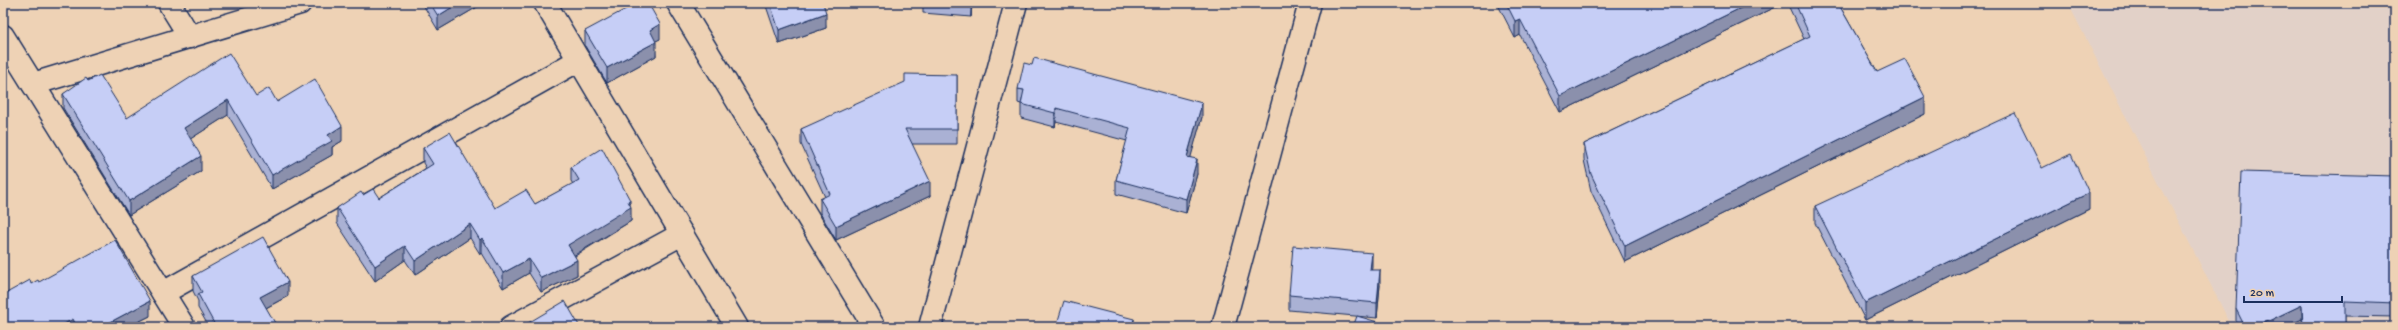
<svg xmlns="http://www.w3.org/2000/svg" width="2398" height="330" viewBox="0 0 2398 330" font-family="'Gochi Hand',sans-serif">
  <rect width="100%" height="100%" fill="#eed2b5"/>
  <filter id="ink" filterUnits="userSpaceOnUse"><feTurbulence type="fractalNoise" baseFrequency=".025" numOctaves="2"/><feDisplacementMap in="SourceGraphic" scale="8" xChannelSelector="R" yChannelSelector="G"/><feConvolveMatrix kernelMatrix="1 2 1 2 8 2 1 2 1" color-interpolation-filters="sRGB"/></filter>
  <g filter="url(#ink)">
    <!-- built -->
    <path fill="#e2d1c8" d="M2068 3H2395V327H2232Z"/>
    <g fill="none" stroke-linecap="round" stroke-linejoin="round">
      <defs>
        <g id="street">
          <path d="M169 3 190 37"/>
          <path d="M545 3 737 327"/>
          <path d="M678 3 874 327"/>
          <path d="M3 36 184 327"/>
          <path d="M33 84 300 3"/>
          <path d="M163 293 579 60"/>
          <path d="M511 327 682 234"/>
          <path d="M930 327 1016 3"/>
        </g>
        <path id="secondary" d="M1223 327 1310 3"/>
      </defs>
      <!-- street casing -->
      <use href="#street" stroke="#1b2f5e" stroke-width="25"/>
      <!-- secondary casing -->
      <use href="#secondary" stroke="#1b2f5e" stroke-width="25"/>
      <!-- street -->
      <use href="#street" stroke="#eed2b5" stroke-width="22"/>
      <!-- secondary -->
      <use href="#secondary" stroke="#eed2b5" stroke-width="22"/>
    </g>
    <!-- wall -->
    <g fill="#aab1d4" stroke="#1b2f5e">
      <path d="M422 3H484L438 30Z"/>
      <path d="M765 3H823L826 28 779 44Z"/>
      <path d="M923 3H972L971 17 923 13Z"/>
      <path d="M1497 3H1784L1560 112 1520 35 1515 38Z"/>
      <path d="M1787 3H1838L1877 72 1925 114 1625 262 1591 191 1584 160V144L1804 39Z"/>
      <path d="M585 31 660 39 655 41 656 56 607 83 585 46Z"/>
      <path d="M957 75V144H912L930 196 836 240 820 213V199L825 197 801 144V129Z"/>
      <path d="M88 81 127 118 256 96 277 102 342 141 332 147V155L272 189 228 115 190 139 201 171 129 215 63 108V94Z"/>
      <path d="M1018 89 1202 117 1190 158 1197 174 1186 213 1116 194V180L1127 141 1056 122 1055 127 1021 118V104L1018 103Z"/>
      <path d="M423 148 495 208 535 204 573 184 571 181V167L630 205 631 221 575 256 577 275 541 292 529 273 503 288 482 253 480 254 470 238 415 275 405 260 375 281 337 223V208L363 195 379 198 426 168 423 163Z"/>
      <path d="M2042 168 2089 209 1865 320 1815 223V206Z"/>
      <path d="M2395 176V317L2345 316V327H2302V319L2286 327H2238L2236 323V309Z"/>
      <path d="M1372 270 1380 285 1377 318 1289 310V295Z"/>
      <path d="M193 276 288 296 266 308 275 327H209L198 308V301L193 291Z"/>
      <path d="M39 282 150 316 128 327H3L31 284Z"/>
    </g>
    <!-- shaded-wall -->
    <g fill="#8b90ac" stroke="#1b2f5e">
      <path d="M459 3H484L438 30V16Z"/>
      <path d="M971 3H972L971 17Z"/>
      <path d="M1751 3H1784L1560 112V96Z"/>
      <path d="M826 13V28L779 44V30Z"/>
      <path d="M1520 19V35L1515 38V21Z"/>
      <path d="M660 24V39L650 44V30Z"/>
      <path d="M656 42V56L607 83V68Z"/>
      <path d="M1925 97V114L1625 262V246Z"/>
      <path d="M228 100V115L184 143V128Z"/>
      <path d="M1202 103V117L1187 171V157Z"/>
      <path d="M1056 108V122L1055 127V113Z"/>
      <path d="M342 126V141L332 147V155L272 189V175L328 135Z"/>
      <path d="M201 156V171L129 215V201Z"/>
      <path d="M1197 159V174L1186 213V199Z"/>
      <path d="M930 181V196L836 240V226Z"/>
      <path d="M2089 193V209L1865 320V303Z"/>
      <path d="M630 200V208L631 207V221L568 259V245Z"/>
      <path d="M470 224V238L415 275V261Z"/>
      <path d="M482 238V253L480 254V240Z"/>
      <path d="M405 246V260L375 281V266Z"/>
      <path d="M1372 253V267L1370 284V270Z"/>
      <path d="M529 259V273L503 288V273Z"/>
      <path d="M577 260V275L541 292V278Z"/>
      <path d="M1380 270V285L1377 318V303Z"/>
      <path d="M288 282V296L260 311V297Z"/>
      <path d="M150 301V316L128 327H101Z"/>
      <path d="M2302 305V319L2286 327H2256Z"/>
      <path d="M73 319V327H59Z"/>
      <path d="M1134 319V327H1132Z"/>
      <path d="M275 323V327H268Z"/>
    </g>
    <!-- building -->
    <g fill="#c6cef6" stroke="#1b2f5e">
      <path d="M430 3H459L438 16Z"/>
      <path d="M637 3H648L660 24 650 30 656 42 607 68 585 31Z"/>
      <path d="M770 3H823L826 13 779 30Z"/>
      <path d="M1506 3H1751L1560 96 1520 19 1515 21Z"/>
      <path d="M1795 3H1838L1877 72 1905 59 1925 97 1625 246 1591 174 1584 144 1810 36Z"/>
      <path d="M229 53 256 96 269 88 277 102 315 79 342 126 328 135 332 141 272 175 228 100 184 128 201 156 129 201 63 94 86 78 88 81 100 75 127 118Z"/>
      <path d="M1034 58 1202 103 1187 157 1197 159 1186 199 1116 180 1130 128 1056 108 1055 113 1021 104 1024 90 1018 89 1024 63 1032 65Z"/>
      <path d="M905 74 957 75V129H905L930 181 836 226 820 199 830 194 801 129 905 82Z"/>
      <path d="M2015 113 2042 168 2071 154 2089 193 1865 303 1815 206Z"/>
      <path d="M450 132 495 208 526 190 535 204 579 180 571 167 602 148 630 200 628 201 631 207 568 245 577 260 541 278 529 259 503 273 482 238 480 240 470 224 415 261 405 246 375 266 337 208 361 192 363 195 373 189 379 198 433 164 423 148Z"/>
      <path d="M2241 172 2395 176V303L2345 301V327H2303L2302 305 2256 327H2245L2236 309Z"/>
      <path d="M263 237 288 282 260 297 275 323 268 327H216L198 294 202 292 193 276Z"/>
      <path d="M115 240 150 301 101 327H77L73 319 59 327H3V295L30 280 31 284 38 280 39 282Z"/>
      <path d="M1293 246 1372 253 1370 270H1380L1377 303 1289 295Z"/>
      <path d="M565 301 580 327H524L523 326Z"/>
      <path d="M1064 301 1134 319 1132 327H1056Z"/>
      <path d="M1357 316 1395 327H1353Z"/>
    </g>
  </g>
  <!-- margin -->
  <rect width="2398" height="330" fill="none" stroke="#eed2b5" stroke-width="16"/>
  <rect x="8" y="8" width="2382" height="314" fill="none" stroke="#1b2f5e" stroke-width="1.5" filter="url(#ink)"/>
  <!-- scale -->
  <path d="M2244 296v6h98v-6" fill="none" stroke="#1b2f5e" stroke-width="2"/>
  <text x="2250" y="296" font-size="12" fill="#1b2f5e" stroke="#eed2b5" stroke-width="3" paint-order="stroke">20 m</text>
</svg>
